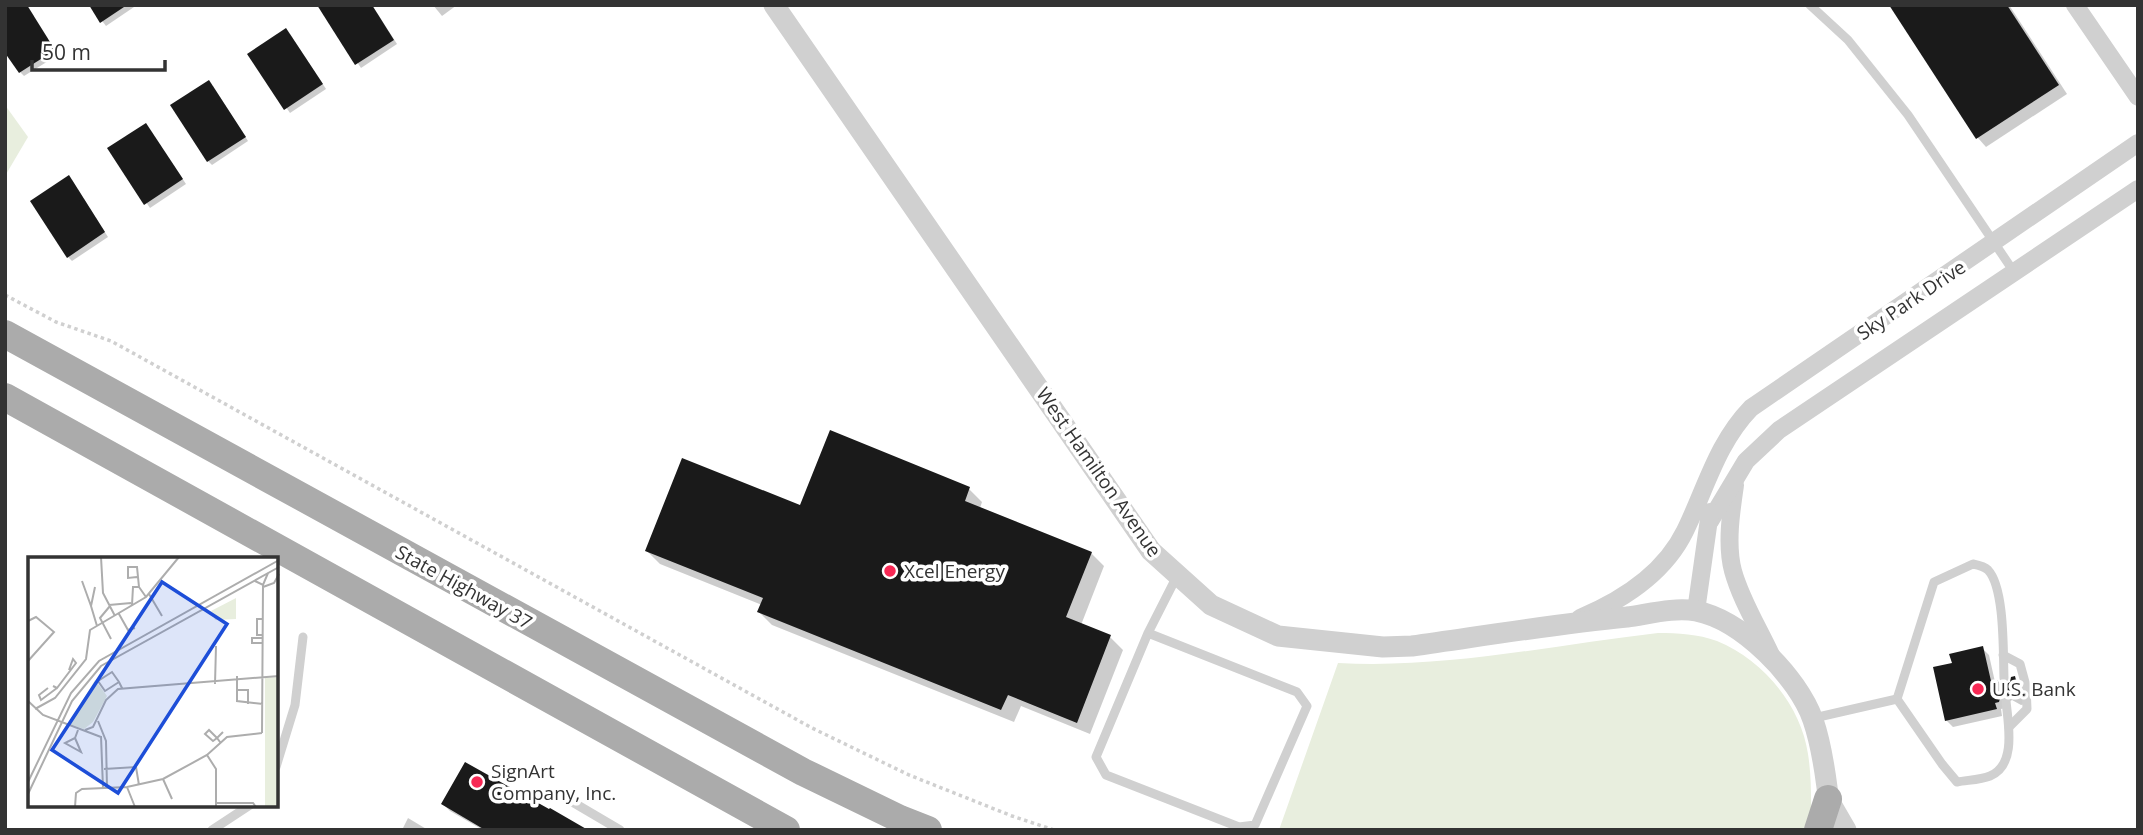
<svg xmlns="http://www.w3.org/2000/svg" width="2143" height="835" viewBox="0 0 2143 835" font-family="'Open Sans',sans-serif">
  <rect width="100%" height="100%" fill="#fff"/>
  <!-- green -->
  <g fill="#e8eede">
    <path d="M5 105 28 137 5 176Z"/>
    <path d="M1658 633C1678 633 1698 634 1717 641 1762 659 1801 705 1808 754 1812 779 1811 805 1811 830H1279L1338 663C1446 669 1552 645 1658 633Z"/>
  </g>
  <!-- shadow -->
  <g fill="#0003">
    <path d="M24 5 58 55 24 76 20 72Z"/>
    <path d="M90 5H137L106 26Z"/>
    <path d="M372 5 397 44 361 68 321 9Z"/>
    <path d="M433 5H457L442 16Z"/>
    <path d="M1891 5H2009L2067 94 1986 147 1978 138Z"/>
    <path d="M290 34 326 89 290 113 249 54Z"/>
    <path d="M213 86 248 141 212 165 208 161Z"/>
    <path d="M149 129 186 184 150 208 109 149Z"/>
    <path d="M73 182 108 237 72 261 68 257Z"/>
    <path d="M831 433 969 489 982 502 980 508 1091 553 1104 566 1081 625 1110 637 1123 650 1090 734 1021 706 1014 722 772 625 759 612 762 605 660 564 647 551 801 508Z"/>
    <path d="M1982 648 1989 655 1995 682 2005 687 2015 678 2021 684 2025 704 2021 705 2012 700 2006 704 2005 708 2001 709 2002 716 1953 727 1946 720 1954 664Z"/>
    <path d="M443 804 584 830H483L450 811Z"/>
    <path d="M408 818 428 830H402Z"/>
  </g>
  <!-- building -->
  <g fill="#1a1a1a">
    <path d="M5 5H27L55 50 19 73 5 53Z"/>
    <path d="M89 5H127L100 23Z"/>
    <path d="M317 5H372L394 40 355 65Z"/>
    <path d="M1889 5H2007L2059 85 1976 139Z"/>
    <path d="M286 28 323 84 284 110 247 54Z"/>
    <path d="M209 80 246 137 207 162 170 105Z"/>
    <path d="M146 123 183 179 144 205 107 148Z"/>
    <path d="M69 175 105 232 67 258 30 201Z"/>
    <path d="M830 430 970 487 965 501 1092 552 1066 617 1111 635 1077 723 1008 695 1001 710 757 612 763 598 645 551 682 458 800 505Z"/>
    <path d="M1983 646 1991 681 1997 680 2000 684 2005 685 2010 682 2011 677 2015 676 2020 698 2013 699 2009 695 2005 694 2000 698 1999 702 1995 703 1997 709 1945 721 1933 667 1952 663 1949 654Z"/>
    <path d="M465 762 549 809 550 808 588 830H485L441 804Z"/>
  </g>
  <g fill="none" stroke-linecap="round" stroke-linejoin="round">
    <!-- path -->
    <path stroke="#d0d0d0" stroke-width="3.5" stroke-dasharray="3.5 3.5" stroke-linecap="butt" d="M5 295 56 322 111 341 812 728 909 775 1012 816 1054 830"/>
    <!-- service -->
    <g stroke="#d0d0d0" stroke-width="9">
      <path d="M1810 5 1848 40 1908 115 2014 272"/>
      <path d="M1148 633 1297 692 1307 706 1255 825 1239 827 1106 775 1096 757 1148 633 1177 576"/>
      <path d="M2003 655 2020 664 2026 686 2027 709 2009 727"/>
      <path d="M1897 699 1934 582 1973 564C1978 565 1985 567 1988 570 2005 588 2003 653 2004 678"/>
      <path d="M1814 718 1897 699 1942 764 1957 782C1967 780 1980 780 1990 776 2017 765 2008 723 2006 701"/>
      <path d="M276 767 295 705 303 637"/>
      <path d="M569 800 620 830"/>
      <path d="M212 830 250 805"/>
    </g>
    <!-- minor -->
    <g stroke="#d0d0d0" stroke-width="18">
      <path d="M2075 5 2138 97"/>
      <path d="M1735 485C1731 512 1726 545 1733 571 1741 600 1758 627 1771 655"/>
      <path d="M1710 521 1746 461 1779 430 2138 189"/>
      <path d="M1696 611 1710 512"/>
      <path d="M1580 618C1623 600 1664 574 1685 531 1706 488 1717 443 1751 408L2138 143"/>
    </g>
    <!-- tertiary -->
    <g stroke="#d0d0d0" stroke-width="21">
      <path d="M774 5 1151 551 1211 605 1278 636 1383 647 1412 646C1483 636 1555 624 1627 617 1649 614 1675 607 1696 611 1742 620 1798 677 1813 720 1823 749 1827 783 1830 814"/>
      <path d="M1828 799 1846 830"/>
    </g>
    <!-- primary -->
    <g stroke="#ababab" stroke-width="28">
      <path d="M5 334 803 772 900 819 928 830"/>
      <path d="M5 397 786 830"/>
      <path d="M1818 830 1828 799"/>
    </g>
  </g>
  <!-- markers -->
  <g fill="#f72854" stroke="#fff" stroke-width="2.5">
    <circle cx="890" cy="571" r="7"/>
    <circle cx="1978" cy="689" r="7"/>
    <circle cx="477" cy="782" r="7"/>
  </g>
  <g text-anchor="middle" stroke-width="7" stroke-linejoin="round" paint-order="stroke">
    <!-- street labels -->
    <g font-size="19" fill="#333" stroke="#fff">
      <text transform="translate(1911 300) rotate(-34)" y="7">Sky Park Drive</text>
      <text transform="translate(1099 472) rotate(55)" y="7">West Hamilton Avenue</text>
      <text transform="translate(464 587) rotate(29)" y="7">State Highway 37</text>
    </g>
    <!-- poi labels -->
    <g font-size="19" fill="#333" stroke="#fff" text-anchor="start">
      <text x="904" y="578">Xcel Energy</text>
      <text x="1992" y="696">U.S. Bank</text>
      <text x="491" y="778">SignArt<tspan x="491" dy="22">Company, Inc.</tspan></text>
    </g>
  </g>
  <!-- overview -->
  <g transform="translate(28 557)">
    <rect width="250" height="250" fill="#fff"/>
    <path d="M208 41V62L187 63 183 54ZM250 120V250H237V121ZM67 123 79 139 65 165 56 172 41 167Z" fill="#e8eede"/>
    <path fill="none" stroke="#adadad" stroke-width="2" d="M73 0 75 36 87 59M109 20 100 21V10H109L111 30 118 40M54 24 63 49M227 24 235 28 240 16M67 30 63 49 69 69M235 30 246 26 251 17M121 37 134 59M81 48 103 46M104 48 105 30H111M82 49 72 61 83 82M91 57 100 73 107 71M235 62H229V78H235M0 64 8 60 26 75 0 104M235 86H224V81H235M209 119V144L235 147M91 125 77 134 70 124 84 115 91 125 94 131M187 127 188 89M25 129 29 131 48 106 45 102 41 113M20 131 11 138 13 143 29 131M210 133H220V147M0 144 15 158 73 180M7 152 27 141 58 102 62 73 118 40 151 0M70 164 78 184 79 231M57 173 65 170 78 143 90 132 251 119M234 176 235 27M73 179 75 231M47 181 53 195 37 186 47 181 50 173M192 185 189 181 181 173 177 177 185 184 189 181 195 175M179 198 188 212V250M76 212 108 210 111 228M135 222 144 242M0 225 43 136 71 104 251 3M99 230 107 250M0 237 44 144 73 109 251 10M188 246H225L228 250M47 250 48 236 54 232 99 230 135 222 179 198 199 180 234 176"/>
    <path fill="#1d4ed8" fill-opacity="0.15" stroke="#1d4ed8" stroke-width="3.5" d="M134 25 199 67 90 236 24 193Z"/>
    <rect width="250" height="250" fill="none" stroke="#333" stroke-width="3.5"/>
  </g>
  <!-- border -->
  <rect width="2143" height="835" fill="none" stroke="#333333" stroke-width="14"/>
  <!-- scale -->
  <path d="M32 60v10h133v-10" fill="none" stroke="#333333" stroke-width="3.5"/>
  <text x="42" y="60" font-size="21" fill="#333333" stroke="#ffffff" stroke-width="5" paint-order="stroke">50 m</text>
</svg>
